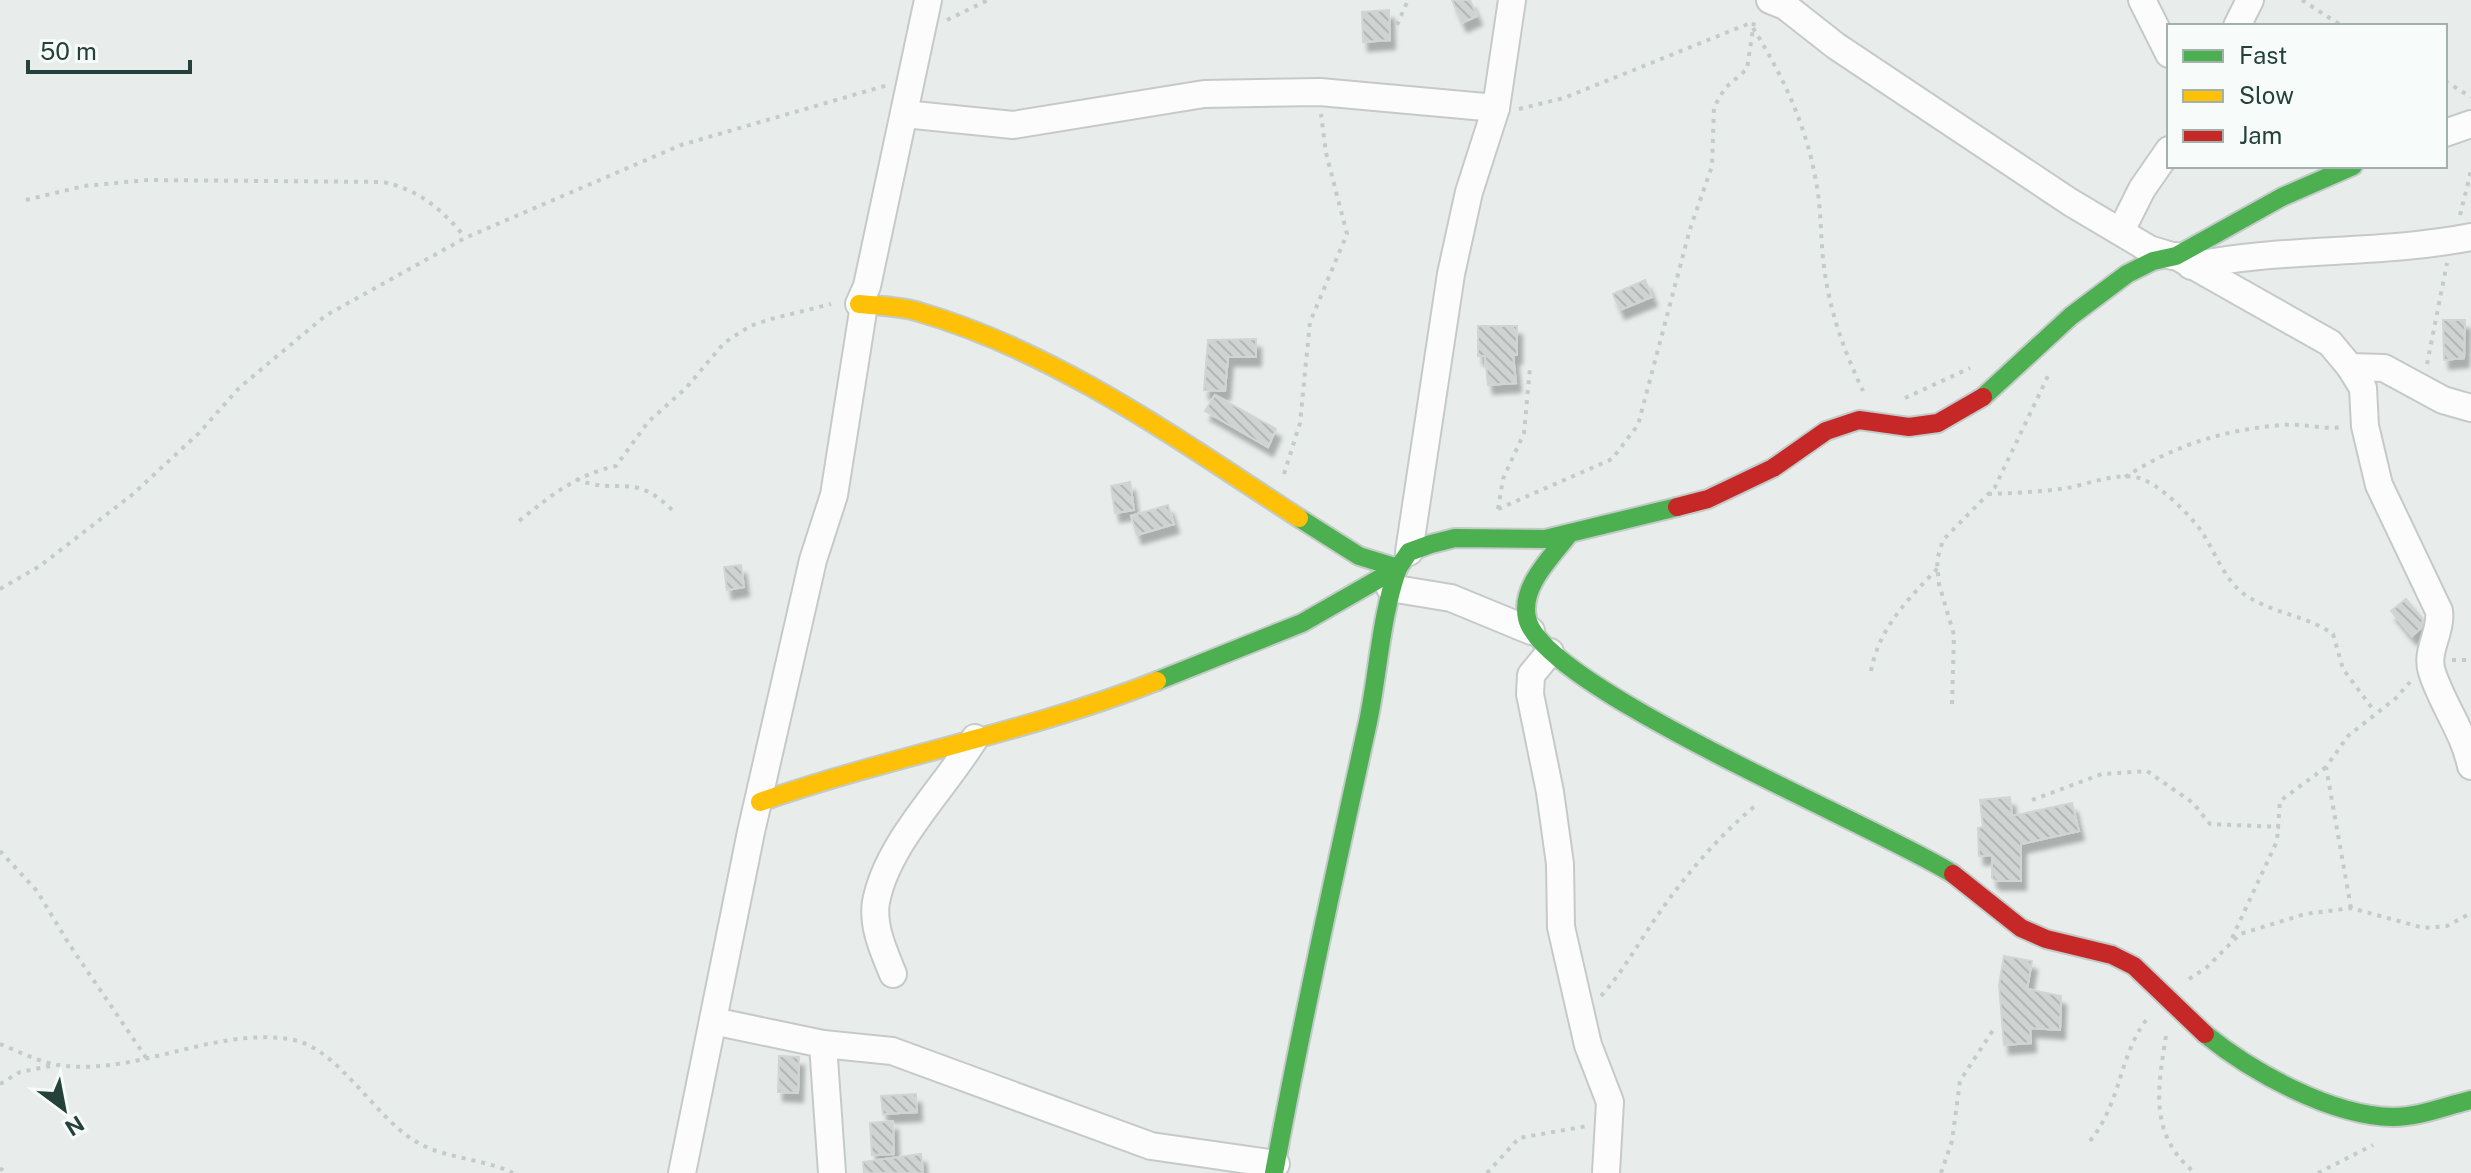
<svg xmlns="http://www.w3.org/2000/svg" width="2471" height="1173" viewBox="0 0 2471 1173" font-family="'Public Sans',sans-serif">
  <defs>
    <pattern id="building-back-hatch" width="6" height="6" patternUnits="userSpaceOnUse" patternTransform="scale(2)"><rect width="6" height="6" fill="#cfd4d2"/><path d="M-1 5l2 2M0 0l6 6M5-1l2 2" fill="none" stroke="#b2b7b5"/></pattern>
    <filter id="shadow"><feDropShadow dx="5" dy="9" stdDeviation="2" flood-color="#0004"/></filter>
  </defs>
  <rect width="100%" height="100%" fill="#e8edeb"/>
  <!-- building -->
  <g fill="url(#building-back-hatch)" stroke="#d1d6d4" stroke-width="2" filter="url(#shadow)">
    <path d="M1452 0H1470L1477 16 1462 23Z"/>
    <path d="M1389 10 1390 40 1363 42 1362 12Z"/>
    <path d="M1645 280 1652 297 1620 310 1613 294Z"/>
    <path d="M2443 320H2465L2464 358 2444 360Z"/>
    <path d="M1478 326H1517V355H1513L1516 383 1488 385 1485 356H1478Z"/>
    <path d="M1256 339V357H1228L1225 391 1204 390 1208 340Z"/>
    <path d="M1215 395 1276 429 1268 447 1205 411Z"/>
    <path d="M1130 482 1134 510 1115 513 1111 486Z"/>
    <path d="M1168 505 1174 524 1137 535 1131 516Z"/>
    <path d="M741 565 744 587 727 590 724 567Z"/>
    <path d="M2406 599 2423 619 2421 628 2412 636 2391 611Z"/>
    <path d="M2010 797 2012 816 2072 803 2079 831 2021 844V881H1996L1992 878V855L1979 856 1978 828 1983 827 1980 800Z"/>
    <path d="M2004 956 2032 961 2027 989 2061 996 2060 1030 2030 1028 2031 1043 2004 1045 1999 985Z"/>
    <path d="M779 1056 799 1057 798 1093 778 1092Z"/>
    <path d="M916 1094 917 1112 883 1114 881 1096Z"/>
    <path d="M893 1121 894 1154 872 1155 870 1123Z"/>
    <path d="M921 1154 923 1173H864L863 1162Z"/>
  </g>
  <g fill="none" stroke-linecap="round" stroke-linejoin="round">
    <defs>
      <g id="street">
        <path d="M1770 0 1785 6 1836 46 2070 202 2149 249 2172 256"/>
        <path d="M2142 0 2169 54"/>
        <path d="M2237 26 2250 0"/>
        <path d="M904 114 1013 125 1204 94 1320 92 1496 108"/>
        <path d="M2445 133 2471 124"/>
        <path d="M2121 231 2142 189 2169 150"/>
        <path d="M2176 256 2330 343 2350 367 2384 368 2443 400 2471 408"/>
        <path d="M2191 266C2283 247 2379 255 2471 237"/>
        <path d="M2350 367 2363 388 2365 426 2379 485 2439 611C2442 632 2425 651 2432 672 2442 704 2464 732 2471 766"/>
        <path d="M1409 552 1451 274 1469 192 1496 108 1512 0"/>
        <path d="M1390 588 1451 598 1531 631"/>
        <path d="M1550 652 1531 675 1530 694 1550 792 1560 864 1561 927 1588 1045 1610 1102 1606 1173"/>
        <path d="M893 974C884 952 872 926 876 902 887 843 944 789 975 738"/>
        <path d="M713 1021 823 1044 892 1051 1151 1146 1276 1164"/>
        <path d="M823 1044 832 1173"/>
        <path d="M682 1173 751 832 813 560 834 495 864 305 859 304 867 286 928 0"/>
      </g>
      <g id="fast">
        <path d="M1983 397 2071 316 2127 274 2153 261 2176 256 2282 197 2353 166"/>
        <path d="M1569 534C1552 557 1520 586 1527 618 1542 688 1880 827 1953 874"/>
        <path d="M1157 681 1302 623 1398 568 1409 552 1431 544 1455 538 1545 539 1677 507"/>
        <path d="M2205 1034C2252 1072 2331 1116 2393 1117 2420 1117 2445 1106 2471 1100"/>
        <path d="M1274 1173C1302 1022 1335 872 1368 722 1379 669 1380 620 1398 568L1359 556 1299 518"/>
      </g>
      <g id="slow">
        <path d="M859 304C879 306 901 306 919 312 1057 352 1180 441 1299 518"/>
        <path d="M760 802C891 756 1029 732 1157 681"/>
      </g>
      <g id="jam">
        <path d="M1677 507 1708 499 1773 468 1826 431 1859 420 1909 427 1938 423 1983 397"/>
        <path d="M1953 874 2021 928 2046 939 2112 955 2134 966 2205 1034"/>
      </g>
    </defs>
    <!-- street casing -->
    <use href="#street" stroke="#c5cac8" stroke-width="30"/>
    <!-- fast casing -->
    <use href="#fast" stroke="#c3cbc8" stroke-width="22"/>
    <!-- slow casing -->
    <use href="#slow" stroke="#c3cbc8" stroke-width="22"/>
    <!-- jam casing -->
    <use href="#jam" stroke="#c3cbc8" stroke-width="22"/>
    <!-- path -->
    <g stroke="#c3ccca" stroke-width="4" stroke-dasharray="4 6" stroke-linecap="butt">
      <path d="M2302 0 2342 26"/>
      <path d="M947 20 988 0"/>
      <path d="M1397 25 1408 0"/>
      <path d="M1753 28C1783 76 1806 125 1816 181 1822 212 1820 243 1825 274 1831 315 1845 353 1863 391"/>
      <path d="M2445 81 2471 97"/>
      <path d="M1519 109 1564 98 1753 22"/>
      <path d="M26 200 84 186 148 180 383 182C420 190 441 209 465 237"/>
      <path d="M2460 215 2471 171"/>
      <path d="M2427 364 2447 263"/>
      <path d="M1905 398 1970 368"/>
      <path d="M1284 474 1300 423 1310 322 1347 234 1326 153 1321 114"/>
      <path d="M2125 477C2175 445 2223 430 2282 425 2303 423 2324 430 2344 427"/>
      <path d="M576 479C619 497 633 469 675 513"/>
      <path d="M1988 494C2014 493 2041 492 2067 488 2089 484 2116 472 2139 478 2159 484 2183 509 2196 524 2214 546 2221 577 2244 594 2270 613 2306 615 2333 634L2343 669 2375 712"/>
      <path d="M1498 509 1612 459 1638 425 1690 229 1712 166 1714 107 1725 88 1747 69 1754 22"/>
      <path d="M1498 509 1503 479 1524 433 1530 367"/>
      <path d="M519 521C552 495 575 475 616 466L648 422 686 388 724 343 750 326 771 319 831 304"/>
      <path d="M0 589 40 566 133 494 199 433 239 388 325 316 465 238 681 145 888 85"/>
      <path d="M2452 660H2471"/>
      <path d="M1871 671C1879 628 1908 599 1938 568"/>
      <path d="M1952 704 1954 635 1939 584 1937 560 1943 540 1995 487 2048 376"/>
      <path d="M2032 800 2102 774 2147 771 2193 803 2210 824 2280 827"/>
      <path d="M0 851 37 891 69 944 147 1059"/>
      <path d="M2351 908 2326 767 2348 736 2396 698 2410 682"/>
      <path d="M2232 938 2277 841 2280 801 2326 767"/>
      <path d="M2189 979 2206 968 2240 934 2305 914 2351 908 2424 928 2447 926 2471 913"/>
      <path d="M1601 996C1620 975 1632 954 1647 931 1677 885 1714 840 1756 805"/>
      <path d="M2166 1036C2158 1087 2148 1135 2195 1173"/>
      <path d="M0 1044C18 1051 39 1062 58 1065 137 1077 216 1025 294 1040 339 1050 375 1117 415 1141 444 1159 482 1158 513 1173"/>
      <path d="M0 1084 20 1072 55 1065"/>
      <path d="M2090 1141C2122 1101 2119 1055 2147 1019"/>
      <path d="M0 1168 6 1173"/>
      <path d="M1487 1173 1519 1138 1587 1126"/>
      <path d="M1941 1173 1952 1141 1960 1081 1995 1027"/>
      <path d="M2318 1173 2373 1145"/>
    </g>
    <!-- street -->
    <use href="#street" stroke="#fcfcfc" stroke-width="26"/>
    <!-- fast -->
    <use href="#fast" stroke="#4caf50" stroke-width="18"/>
    <!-- slow -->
    <use href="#slow" stroke="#ffc107" stroke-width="18"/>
    <!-- jam -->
    <use href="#jam" stroke="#c62828" stroke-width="18"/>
  </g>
  <!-- legend -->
  <rect x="2167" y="24" width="280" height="144" fill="#f7fbf9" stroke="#a3b1ad" stroke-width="2"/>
  <rect x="2183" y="50" width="40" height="12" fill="#4caf50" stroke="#a3b1ad" stroke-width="2"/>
  <text x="2239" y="64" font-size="24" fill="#24423a">Fast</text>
  <rect x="2183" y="90" width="40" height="12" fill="#ffc107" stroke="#a3b1ad" stroke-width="2"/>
  <text x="2239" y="104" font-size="24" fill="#24423a">Slow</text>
  <rect x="2183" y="130" width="40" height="12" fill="#c62828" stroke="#a3b1ad" stroke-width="2"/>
  <text x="2239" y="144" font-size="24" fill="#24423a">Jam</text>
  <!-- north arrow -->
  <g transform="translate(64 1109) rotate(148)" stroke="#f7fbf9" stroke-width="6" paint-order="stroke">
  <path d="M0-6L14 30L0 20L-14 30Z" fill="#24423a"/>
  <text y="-12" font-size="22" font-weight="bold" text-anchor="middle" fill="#24423a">N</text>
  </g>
  <!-- scale -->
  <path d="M28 60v12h162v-12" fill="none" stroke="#24423a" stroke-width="4"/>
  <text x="40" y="60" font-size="24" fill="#24423a" stroke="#f7fbf9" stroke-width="6" paint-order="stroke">50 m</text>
</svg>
